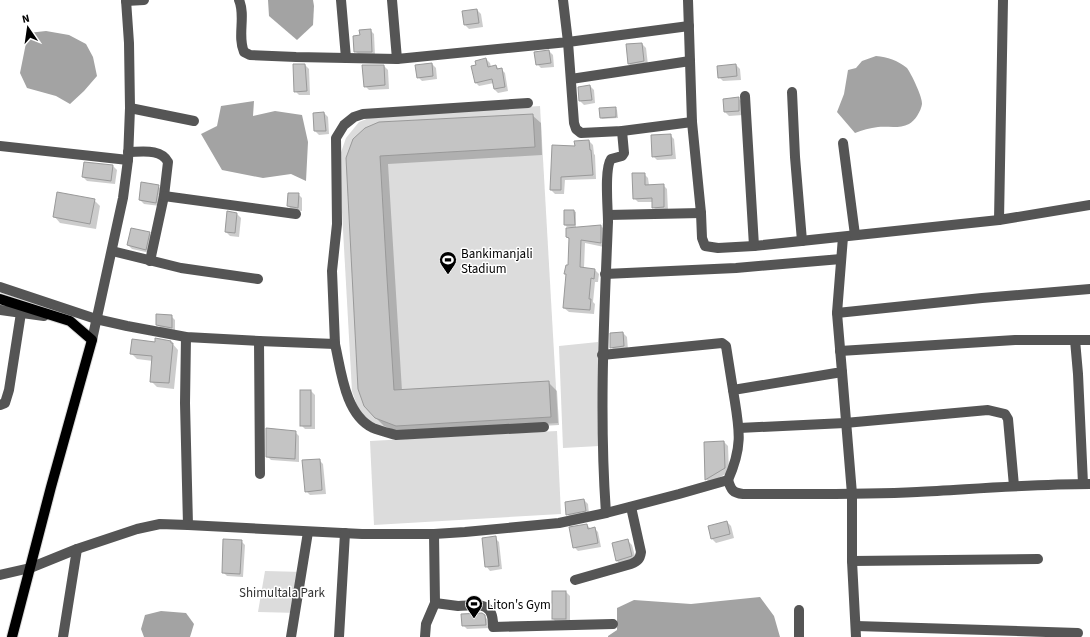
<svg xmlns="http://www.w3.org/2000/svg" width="1090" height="637" viewBox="0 0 1090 637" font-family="'Source Sans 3',sans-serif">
  <rect width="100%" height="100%" fill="#fff"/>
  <!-- green -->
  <g fill="#dcdcdc">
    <path d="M540 106 558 423 397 433 373 425 359 411 352 391 339 158 346 138 359 122 374 116Z"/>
    <path d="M598 342 599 446 563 448 559 346Z"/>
    <path d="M557 431 561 514 374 525 370 441Z"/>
    <path d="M265 571 304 572 299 613 258 612Z"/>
  </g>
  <!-- water -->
  <g fill="#a3a3a3">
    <path d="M268 0H313L314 6 313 25 297 40 269 16Z"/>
    <path d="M46 31 69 35 86 44 93 57 97 76 84 91 70 104 56 96 27 88 20 73 28 33Z"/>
    <path d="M876 56C888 57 897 60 907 68 911 73 923 98 922 104 921 111 915 121 909 124 899 129 888 126 878 127 870 128 862 130 855 133L837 112 844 94 848 70 856 68 862 61Z"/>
    <path d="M254 101 253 116 275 111 302 115 308 142 306 181 291 174 263 178 222 170 201 134 217 126 221 106Z"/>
    <path d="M760 597 774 616 780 637H608V636L617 630V608L634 600 691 604Z"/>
    <path d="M161 611 186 613 194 624 190 637H144L141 629 145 615Z"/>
  </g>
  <!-- shadow -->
  <g fill="#0003">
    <path d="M477 10 481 14 483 27 469 29 465 25Z"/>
    <path d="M370 30 374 34 375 56 359 55 355 51 361 36Z"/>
    <path d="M642 44 646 48 648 65 632 67 628 63Z"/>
    <path d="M549 51 553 55 554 67 541 68 537 64Z"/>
    <path d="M486 59 490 63 491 67 496 66 499 69H501L505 73 508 91 498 93 494 89V83L479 86 475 82 477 66Z"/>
    <path d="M432 64 436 68 437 79 422 81 418 77Z"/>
    <path d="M305 65 309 69 310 95H299L295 91Z"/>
    <path d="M736 65 740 69 741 80 723 81 719 77Z"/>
    <path d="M384 66 388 70 389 89 369 90 365 86Z"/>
    <path d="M590 86 594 90 595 103 584 105 580 101Z"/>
    <path d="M738 98 742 102 743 115 729 116 725 112Z"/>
    <path d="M615 108 617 110 618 118 602 119 601 118Z"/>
    <path d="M324 113 328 117 329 134 319 135 315 131 314 114Z"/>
    <path d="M532 115 541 123 542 155 388 164 402 391 548 382 557 391 559 425 405 434 384 426 376 418 347 159Z"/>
    <path d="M670 135 674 139 676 159 657 160 653 156Z"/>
    <path d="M589 141 593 145 594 154 595 155 596 179 565 180 564 194H555L551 190 576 148Z"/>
    <path d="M85 163 113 166 117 170 115 184 87 181 83 177Z"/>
    <path d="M644 174 648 178 649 185H663L667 189 668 211H657L653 207V202H638L634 198Z"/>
    <path d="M158 186 162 190 160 206 144 204 140 200Z"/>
    <path d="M298 194 302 198V211L292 210 288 206Z"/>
    <path d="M94 200 100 206 96 229 60 223 54 216Z"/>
    <path d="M565 211H574L576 212V228L601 226 605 230 604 247 585 243 584 268 595 270 599 274 598 282H595L593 302 595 304 594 314 569 312 564 308 567 275 565 274 569 266 570 240 567 237 575 228V227H567L565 225Z"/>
    <path d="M237 214 241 218 239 237 230 236 226 232Z"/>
    <path d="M149 233 153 237 150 253 132 249 128 245Z"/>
    <path d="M171 316 175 320V331L161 328 157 324Z"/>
    <path d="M623 333 627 337 628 350 615 351 611 347Z"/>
    <path d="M171 342 178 350 174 389 157 387 151 381 153 361 137 359 131 353 156 343Z"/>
    <path d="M311 391 315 395V429H305L301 425Z"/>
    <path d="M295 432 299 436V462L271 460 267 456Z"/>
    <path d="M724 442 728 446 729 472 710 483 706 479 705 443Z"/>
    <path d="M319 460 323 464 326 494 310 495 306 491Z"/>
    <path d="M584 500 588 504 589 514 571 518 567 514Z"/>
    <path d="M727 522 731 526 734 538 716 543 712 539 709 527Z"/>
    <path d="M587 525 591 529 594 528 598 532 601 547 578 551 574 547Z"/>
    <path d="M495 538 499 542 502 569 490 571 486 566Z"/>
    <path d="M241 541 245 545 243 577 227 576 223 572Z"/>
    <path d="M628 541 632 545 636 560 621 565 617 561 613 544Z"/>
    <path d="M566 592 570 596V622L557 623 553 619Z"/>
    <path d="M482 614 488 620 490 628 467 629 463 625Z"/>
  </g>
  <!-- building -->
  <g fill="#c4c4c4" stroke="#999">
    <path d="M477 9 479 23 464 25 462 11Z"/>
    <path d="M371 29 372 52H354L353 36 360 35 359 30Z"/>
    <path d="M642 43 644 61 628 64 626 44Z"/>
    <path d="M549 50 551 63 536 65 534 52Z"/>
    <path d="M486 58 488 67 496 65 497 69 502 68 505 87 494 89 492 79 475 83 471 66 476 65 475 61Z"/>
    <path d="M432 63 433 76 417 78 415 65Z"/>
    <path d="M293 64H305L307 91 294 92Z"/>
    <path d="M736 64 737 76 718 78 717 66Z"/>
    <path d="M362 65H384L385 85 364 87Z"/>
    <path d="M590 85 592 100 579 101 578 87Z"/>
    <path d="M739 97V111L724 112 723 99Z"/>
    <path d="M616 107V117L600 118 599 108Z"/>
    <path d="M324 112 326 131H314L313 113Z"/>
    <path d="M533 114 535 147 380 156 387 278 394 390 549 381 551 417 396 426 375 418 364 406 358 389 346 158 353 139 365 128 379 122Z"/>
    <path d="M671 134 672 155 652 157 651 135Z"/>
    <path d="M589 140 590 150H591L593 175 561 177V190H550L552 145 575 146 574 141Z"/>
    <path d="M84 162 113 165 111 181 82 177Z"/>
    <path d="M632 173H645V185L664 184V207L652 208V198L633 199Z"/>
    <path d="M141 182 159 185 156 203 139 200Z"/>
    <path d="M57 192 95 199 90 224 53 217Z"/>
    <path d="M288 193H299L298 208 287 206Z"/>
    <path d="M564 210H574L575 225H564Z"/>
    <path d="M227 211 237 213 235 233 225 232Z"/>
    <path d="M601 225V243L581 240 580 267 595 269 594 279 591 278 589 299H591L590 310 563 308 566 274H564L566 265H568L569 238 566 237V228Z"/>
    <path d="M131 228 150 232 146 250 127 245Z"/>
    <path d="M156 314 172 315V328L156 325Z"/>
    <path d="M623 332 624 346 610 348V333Z"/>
    <path d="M155 338 171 341V343H173L169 383 150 382 152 356 130 354 132 339 155 342Z"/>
    <rect x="300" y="390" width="11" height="36"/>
    <path d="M266 428 296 431 295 459 266 457Z"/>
    <path d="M724 441 725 468 705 480 704 442Z"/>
    <path d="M320 459 322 490 305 492 302 460Z"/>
    <path d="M584 499 586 511 566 515 565 502Z"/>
    <path d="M727 521 730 534 711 539 708 526Z"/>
    <path d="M587 524 588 529 595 527 598 543 573 548 569 527Z"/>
    <path d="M496 536 499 566 485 567 482 538Z"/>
    <path d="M223 539 242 540 240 574 222 573Z"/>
    <path d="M628 539 632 556 616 561 612 543Z"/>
    <rect x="552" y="591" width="14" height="28"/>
    <path d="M482 613 485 615 486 625 462 626 461 614Z"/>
  </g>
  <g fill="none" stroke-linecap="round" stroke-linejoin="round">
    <defs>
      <path id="major" d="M0 299 70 321 92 340 51 487 12 637"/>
    </defs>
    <!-- major casing -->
    <use href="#major" stroke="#dbdbdb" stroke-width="12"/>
    <!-- minor -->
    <g stroke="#555" stroke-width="10">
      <path d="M239 0C246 16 237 36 244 52L250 55 296 57 397 59 568 42 563 0"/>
      <path d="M341 0 346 58"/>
      <path d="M392 0 397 59"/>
      <path d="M688 0 692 122 701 213 702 238 705 246 718 248 754 246 999 220 1090 205"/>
      <path d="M126 1 144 0"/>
      <path d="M689 26 568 42 574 123 576 129 581 133 622 131 692 122"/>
      <path d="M571 79 690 61"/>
      <path d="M792 92 795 157 802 241"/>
      <path d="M745 96 754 246"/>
      <path d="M130 108 194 121"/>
      <path d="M843 143 855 235"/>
      <path d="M0 146 128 160"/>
      <path d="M128 152C141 152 161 148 168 162L164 196 150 261"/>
      <path d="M164 196 296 214"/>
      <path d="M608 215 701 213"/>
      <path d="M999 220 1003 0"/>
      <path d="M112 251 181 268 258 279"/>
      <path d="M605 274 736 268 841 259"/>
      <path d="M0 287 96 319 127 326 186 337 259 341 335 344 332 271 337 224 336 138 344 125 354 117 363 114 528 103"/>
      <path d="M0 310 44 316"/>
      <path d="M837 313 982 298 1090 289"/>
      <path d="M186 337 185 403 188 525"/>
      <path d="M92 340 123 198 128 160 130 108 129 43 126 0"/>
      <path d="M1075 340 1078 374 1083 484"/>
      <path d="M259 341 260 474"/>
      <path d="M335 344C341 370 345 415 373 428 380 431 389 433 396 435L544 427"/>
      <path d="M840 351 1015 340H1090"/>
      <path d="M602 355 722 343 726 346 733 390"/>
      <path d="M842 372 852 494V561L856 637"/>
      <path d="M0 405 5 403 9 390 21 313"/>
      <path d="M739 428 845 423 988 410 1005 414 1008 419 1014 486"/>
      <path d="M728 480C731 490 733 493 743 494 801 494 859 495 917 492 974 489 1032 484 1090 484"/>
      <path d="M606 513C599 416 604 319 608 222 608 208 604 169 611 159L622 156 624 153 622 131"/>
      <path d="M852 561 1038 559"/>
      <path d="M0 575 30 568 77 549 137 529 160 524 188 525 362 534H434L465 532 559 523 606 513 679 494 728 480C744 444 739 428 733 390L842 372 837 313 843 237"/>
      <path d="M575 580 631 564C638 561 640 559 641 552L631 507"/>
      <path d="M435 603C443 604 450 605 458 606 476 606 494 599 493 627L613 624"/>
      <path d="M856 626 1078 633"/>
      <path d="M63 637 77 549"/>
      <path d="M291 637 308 532"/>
      <path d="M339 637 345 533"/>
      <path d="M425 637 426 624 435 603 434 534"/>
      <path d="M799 637V610"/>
    </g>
    <!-- major -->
    <use href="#major" stroke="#000" stroke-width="10"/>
  </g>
  <!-- icons -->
  <defs>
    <symbol id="stadium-pin" viewBox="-11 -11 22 30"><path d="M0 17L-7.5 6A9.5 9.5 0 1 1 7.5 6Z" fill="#000" stroke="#fff"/><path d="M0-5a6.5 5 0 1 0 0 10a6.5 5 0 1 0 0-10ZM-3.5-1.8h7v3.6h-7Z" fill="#fff"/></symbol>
  </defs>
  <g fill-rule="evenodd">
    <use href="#stadium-pin" x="438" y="250" width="20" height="27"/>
    <use href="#stadium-pin" x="464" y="594" width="20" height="27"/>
  </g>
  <g text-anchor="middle" stroke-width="3" stroke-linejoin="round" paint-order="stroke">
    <!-- poi labels -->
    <g font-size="13" fill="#000" stroke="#fff" text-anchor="start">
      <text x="461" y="258">Bankimanjali<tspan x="461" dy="15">Stadium</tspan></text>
      <text x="487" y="609">Liton's Gym</text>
    </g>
    <!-- park labels -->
    <g font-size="13" fill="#333" stroke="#fff">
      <text x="282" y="597">Shimultala Park</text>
    </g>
  </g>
  <!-- north arrow -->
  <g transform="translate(28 28) rotate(347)" stroke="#ffffff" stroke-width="3" paint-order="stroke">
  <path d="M0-3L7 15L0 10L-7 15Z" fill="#000000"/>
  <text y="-6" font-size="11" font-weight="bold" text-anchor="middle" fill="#000000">N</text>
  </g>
</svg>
